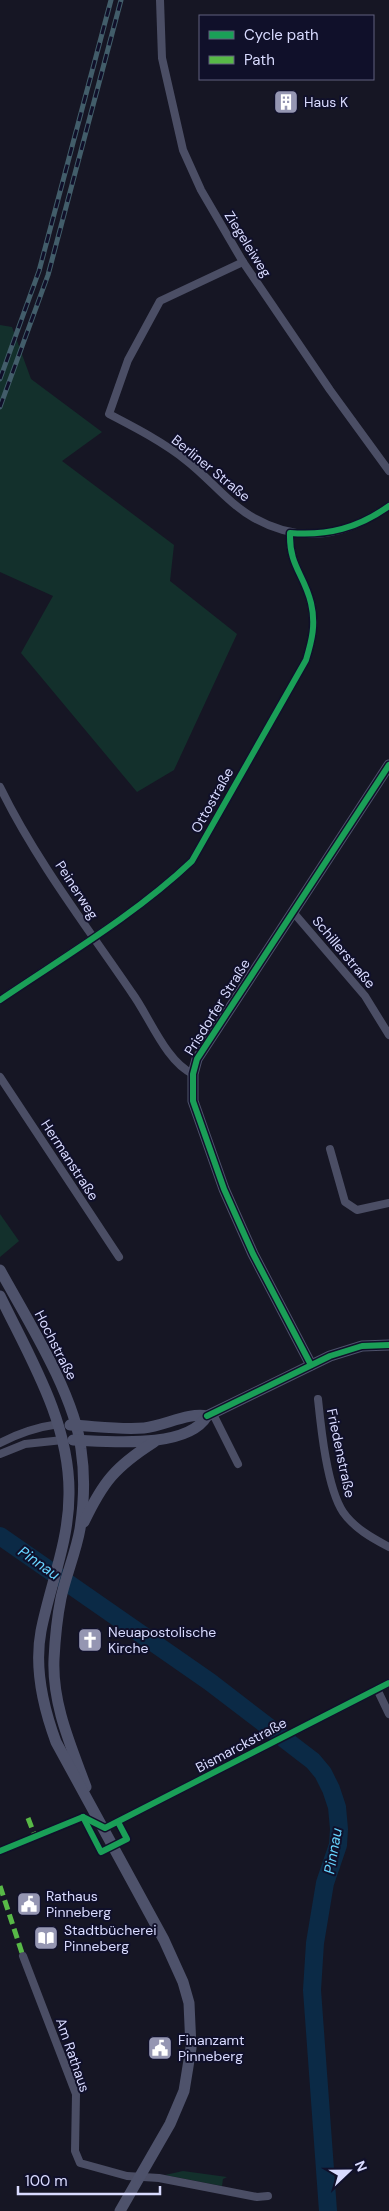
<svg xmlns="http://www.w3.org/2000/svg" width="389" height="2211" viewBox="0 0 389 2211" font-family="'DM Sans',sans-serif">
  <rect width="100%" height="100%" fill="#161624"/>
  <!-- green -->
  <g fill="#13302c">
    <path d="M0 325 12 327 31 379 102 432 62 461 174 545 170 581 237 634 174 770 137 792 21 653 53 596 0 572Z"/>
    <path d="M0 1214 19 1241 0 1257Z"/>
    <path d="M183 2171 227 2177 223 2179 222 2186 165 2175Z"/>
  </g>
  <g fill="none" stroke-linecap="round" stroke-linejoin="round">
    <!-- river -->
    <path stroke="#0b2a46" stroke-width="18" d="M0 1536 210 1682 313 1761 323 1773 331 1789 337 1807 339 1829 338 1845 325 1883 315 1943 312 1990 328 2211"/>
    <!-- street -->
    <g stroke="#4b4e65" stroke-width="8">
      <path d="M160 0 162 58 183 150 201 190 243 262 330 390 389 471"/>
      <path d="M243 262 160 301 128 360 109 414C136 428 163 442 187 461 210 479 229 504 254 518 302 545 345 536 389 506"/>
      <path d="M0 787C35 859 87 927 132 993 149 1016 166 1062 193 1074"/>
      <path d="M293 912 365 996 389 1035"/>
      <path d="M0 1000C65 956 135 915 192 861L306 660C312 640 316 624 311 603 304 574 289 566 290 533"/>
      <path d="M0 1077 119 1257"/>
      <path d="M330 1149 345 1202 357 1210 389 1203"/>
      <path d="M318 1399C321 1428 327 1488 343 1512 354 1528 372 1538 389 1547"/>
      <path d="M213 1414 238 1464"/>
      <path d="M0 1443C19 1433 37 1427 59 1424"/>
      <path d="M0 1454 25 1444 63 1440"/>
      <path d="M377 1689 389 1714"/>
      <path d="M105 1828 389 1683"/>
      <path d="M23 1956 76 2094 75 2151 80 2163 127 2176 159 2178 257 2197 268 2196"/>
    </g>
    <!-- secondary -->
    <g stroke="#4e526b" stroke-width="11">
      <path d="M0 1270C27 1319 75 1395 81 1449 85 1475 84 1503 80 1529 76 1552 66 1575 61 1598 57 1618 55 1639 54 1659 52 1704 71 1746 86 1787"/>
      <path d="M0 1296C30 1358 70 1423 69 1494 69 1542 50 1585 41 1631 34 1668 43 1707 56 1742L164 1940 183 1982 189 2003 191 2048 184 2091 170 2124 120 2211"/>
      <path d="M311 1365 253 1254 224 1189 193 1101V1074L197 1059 389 765"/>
      <path d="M70 1425C94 1426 119 1430 144 1428 164 1426 189 1412 207 1416"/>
      <path d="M73 1440C107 1441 187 1450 207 1416L330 1356 362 1346 389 1345"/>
      <path d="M84 1522C103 1482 115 1467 154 1442"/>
    </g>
    <defs>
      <g id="rail">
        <path d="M0 379 39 271 111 0"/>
        <path d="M0 407 48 275 121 0"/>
      </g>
    </defs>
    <!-- rail casing -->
    <use href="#rail" stroke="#425d6a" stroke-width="5"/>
    <!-- rail -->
    <use href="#rail" stroke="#10102a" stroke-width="3" stroke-dasharray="9" stroke-linecap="butt"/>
    <!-- quiet -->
    <g stroke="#58b947" stroke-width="5" stroke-dasharray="10 5" stroke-linecap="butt">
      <path d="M28 1818 35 1836"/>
      <path d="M0 1886 23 1956"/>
    </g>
    <defs>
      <g id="cycleway">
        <path d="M0 1000C65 956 135 915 192 861L306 660C312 640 316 624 311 603 304 574 289 566 290 533 328 536 358 528 389 506"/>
        <path d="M311 1365 253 1254 224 1189 193 1101V1074L197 1059 389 765"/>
        <path d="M207 1416 330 1356 362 1346 389 1345"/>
        <path d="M83 1817 101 1852 127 1839 118 1822"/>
        <path d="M0 1851 83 1817 105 1828 389 1683"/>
      </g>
    </defs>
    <!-- cycleway casing -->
    <use href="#cycleway" stroke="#10102a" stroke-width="9"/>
    <!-- cycleway -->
    <use href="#cycleway" stroke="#1a9f57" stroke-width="6"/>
  </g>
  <!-- icons -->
  <defs>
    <symbol id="building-square" viewBox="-11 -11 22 22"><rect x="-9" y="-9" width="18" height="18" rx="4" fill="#9596b2" stroke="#10102a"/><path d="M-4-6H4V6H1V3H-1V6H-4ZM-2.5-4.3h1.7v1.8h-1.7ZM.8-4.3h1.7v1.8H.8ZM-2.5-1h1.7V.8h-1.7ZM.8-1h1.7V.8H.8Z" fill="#fff"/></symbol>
    <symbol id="church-square" viewBox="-11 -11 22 22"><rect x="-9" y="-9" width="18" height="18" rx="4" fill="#9596b2" stroke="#10102a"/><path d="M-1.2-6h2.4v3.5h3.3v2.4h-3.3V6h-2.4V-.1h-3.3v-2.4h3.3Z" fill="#fff"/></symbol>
    <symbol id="civic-square" viewBox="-11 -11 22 22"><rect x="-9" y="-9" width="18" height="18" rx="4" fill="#9596b2" stroke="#10102a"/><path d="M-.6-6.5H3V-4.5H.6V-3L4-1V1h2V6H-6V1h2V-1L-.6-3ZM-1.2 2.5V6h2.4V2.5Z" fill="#fff"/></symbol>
    <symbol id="library-square" viewBox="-11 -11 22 22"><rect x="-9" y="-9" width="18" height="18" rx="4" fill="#9596b2" stroke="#10102a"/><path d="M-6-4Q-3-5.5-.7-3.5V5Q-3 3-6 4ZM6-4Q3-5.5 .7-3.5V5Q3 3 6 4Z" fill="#fff"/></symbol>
  </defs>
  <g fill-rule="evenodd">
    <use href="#building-square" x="272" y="88" width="28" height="28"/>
    <use href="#church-square" x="76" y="1626" width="28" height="28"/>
    <use href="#civic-square" x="15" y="1890" width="28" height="28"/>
    <use href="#library-square" x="32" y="1924" width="28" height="28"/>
    <use href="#civic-square" x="146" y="2034" width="28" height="28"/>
  </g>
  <g text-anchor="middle" stroke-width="4" stroke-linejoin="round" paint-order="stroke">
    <!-- poi labels -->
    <g font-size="14" fill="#d9dbff" stroke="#10102a" text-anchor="start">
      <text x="304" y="107">Haus K</text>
      <text x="108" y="1637">Neuapostolische<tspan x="108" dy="16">Kirche</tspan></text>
      <text x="46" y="1901">Rathaus<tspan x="46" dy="16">Pinneberg</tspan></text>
      <text x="64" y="1935">Stadtbücherei<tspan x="64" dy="16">Pinneberg</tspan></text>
      <text x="178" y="2045">Finanzamt<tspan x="178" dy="16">Pinneberg</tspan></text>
    </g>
    <!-- street labels -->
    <g font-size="14" fill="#d9dbff" stroke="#10102a">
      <text transform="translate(248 244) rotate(58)" y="5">Ziegeleiweg</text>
      <text transform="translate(211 468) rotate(39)" y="5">Berliner Straße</text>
      <text transform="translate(212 800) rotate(-61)" y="5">Ottostraße</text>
      <text transform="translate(77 890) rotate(57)" y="5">Peinerweg</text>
      <text transform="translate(344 952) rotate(50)" y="5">Schillerstraße</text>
      <text transform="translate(217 1007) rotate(-58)" y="5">Prisdorfer Straße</text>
      <text transform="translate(70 1160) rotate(57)" y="5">Hermanstraße</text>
      <text transform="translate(56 1345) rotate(63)" y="5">Hochstraße</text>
      <text transform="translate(341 1453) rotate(78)" y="5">Friedenstraße</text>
      <text transform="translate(241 1745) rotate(-28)" y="5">Bismarckstraße</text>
      <text transform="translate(73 2055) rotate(71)" y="5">Am Rathaus</text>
    </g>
    <!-- water labels -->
    <g font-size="15" font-style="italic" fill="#67d4ff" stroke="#10102a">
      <text transform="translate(39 1563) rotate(35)" y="5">Pinnau</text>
      <text transform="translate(333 1851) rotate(-80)" y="5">Pinnau</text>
    </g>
  </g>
  <!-- legend -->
  <rect x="199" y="15" width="175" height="65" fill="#10102a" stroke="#60617f"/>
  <rect x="209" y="31" width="25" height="8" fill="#1a9f57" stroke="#60617f"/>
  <text x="244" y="40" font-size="15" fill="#d9dbff">Cycle path</text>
  <rect x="209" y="56" width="25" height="8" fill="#58b947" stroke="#60617f"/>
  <text x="244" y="65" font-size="15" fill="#d9dbff">Path</text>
  <!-- north arrow -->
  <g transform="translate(349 2171) rotate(68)" stroke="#10102a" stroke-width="4" paint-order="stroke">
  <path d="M0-4L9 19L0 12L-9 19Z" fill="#d9dbff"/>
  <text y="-8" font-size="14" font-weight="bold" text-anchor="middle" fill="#d9dbff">N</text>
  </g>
  <!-- scale -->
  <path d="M18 2186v8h142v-8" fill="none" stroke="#d9dbff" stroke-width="2.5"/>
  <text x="25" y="2186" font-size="15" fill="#d9dbff" stroke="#10102a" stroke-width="4" paint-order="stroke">100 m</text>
</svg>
